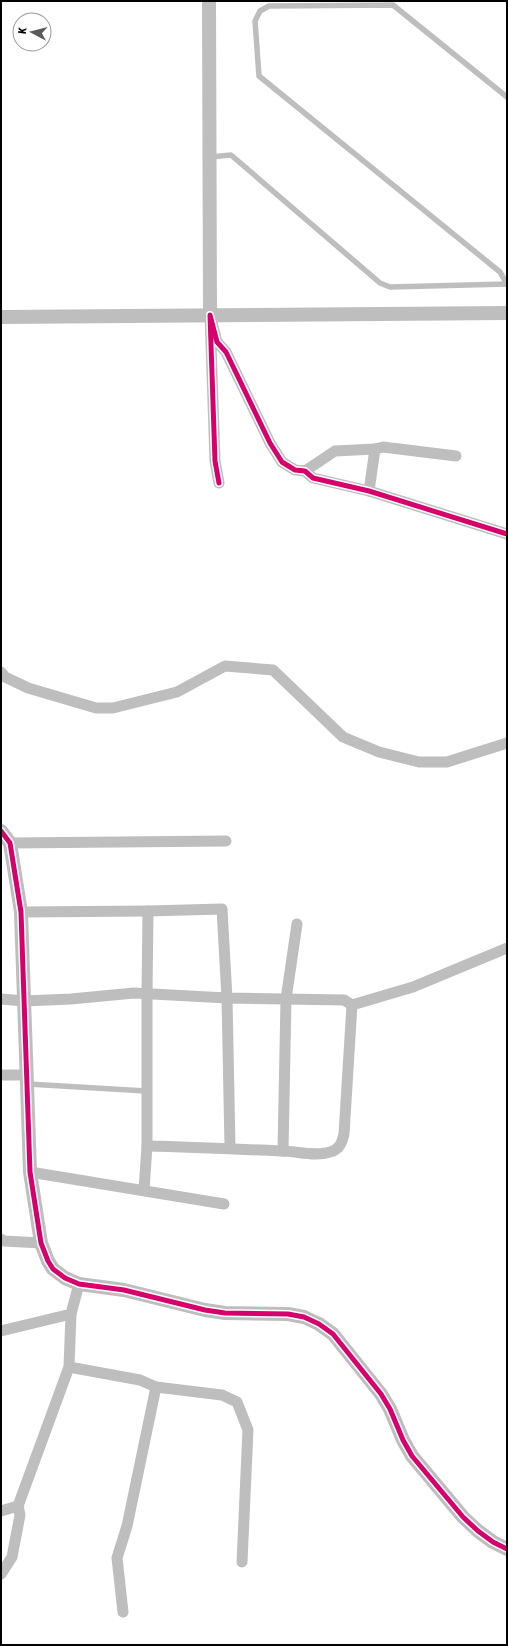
<svg xmlns="http://www.w3.org/2000/svg" width="508" height="1646" viewBox="0 0 508 1646" font-family="'Roboto Condensed',sans-serif">
  <rect width="100%" height="100%" fill="#fff"/>
  <g fill="none" stroke-linecap="round" stroke-linejoin="round">
    <!-- service -->
    <g stroke="#bebebe" stroke-width="5.5">
      <path d="M507 97 393 5 269 6 260 11 255 21 259 76 500 272 507 284"/>
      <path d="M210 157 231 155 380 283 390 287 507 284"/>
      <path d="M28 1084 146 1091"/>
    </g>
    <!-- minor -->
    <g stroke="#bebebe" stroke-width="11">
      <path d="M305 471 335 451 375 449 383 447 456 456"/>
      <path d="M219 483 215 461 210 315 217 342 226 352 270 443 282 462 295 470 305 471 313 478 369 491 507 534"/>
      <path d="M369 491 375 449"/>
      <path d="M1 672 5 677 28 688 96 708H113L177 692 225 666 273 670 343 737 379 752 419 762H447L507 743"/>
      <path d="M10 843 226 841"/>
      <path d="M21 912 148 911 222 909 227 998 230 1147"/>
      <path d="M1 999 24 1001 71 999 134 993 227 998 344 1000 352 1005 413 987 507 948"/>
      <path d="M1 1075H27"/>
      <path d="M147 1146C192 1147 237 1149 281 1151 297 1151 315 1157 330 1152 339 1150 342 1143 344 1134L352 1005"/>
      <path d="M283 1151 286 999 297 924"/>
      <path d="M30 1172 224 1204"/>
      <path d="M144 1190 147 1146V994L148 911"/>
      <path d="M1 1239 4 1241 41 1243"/>
      <path d="M1 1331 71 1314 79 1284"/>
      <path d="M69 1367 140 1380 156 1387 222 1395 237 1402 248 1430 242 1562"/>
      <path d="M18 1506 69 1367 71 1314"/>
      <path d="M1 1511 18 1506 20 1515 12 1557 1 1574"/>
      <path d="M123 1612 117 1558 127 1526 156 1387"/>
    </g>
    <!-- tertiary -->
    <g stroke="#bebebe" stroke-width="14">
      <path d="M209 1 210 315"/>
      <path d="M1 317 507 313"/>
      <path d="M1 831 10 843 21 912 30 1172 41 1243 48 1261 53 1269 65 1278 79 1284 124 1290 205 1310 225 1313 288 1314 304 1317 319 1324 333 1334 381 1394 390 1409 403 1440 412 1456 463 1517 478 1531 493 1542 507 1549"/>
    </g>
    <defs>
      <g id="cycleway">
        <path d="M219 483 215 461 210 315 217 342 226 352 270 443 282 462 295 470 305 471 313 478 369 491 507 534"/>
        <path d="M1 831 10 843 21 912 30 1172 41 1243 48 1261 53 1269 65 1278 79 1284 124 1290 205 1310 225 1313 288 1314 304 1317 319 1324 333 1334 381 1394 390 1409 403 1440 412 1456 463 1517 478 1531 493 1542 507 1549"/>
      </g>
    </defs>
    <!-- cycleway casing -->
    <use href="#cycleway" stroke="#fff" stroke-width="8"/>
    <!-- cycleway -->
    <use href="#cycleway" stroke="#d6006c" stroke-width="5"/>
  </g>
  <!-- border -->
  <rect width="508" height="1646" fill="none" stroke="#000000" stroke-width="4"/>
  <!-- north arrow -->
  <g transform="translate(32 32) rotate(277)"><circle r="19" fill="#ffffff" stroke="#999999"/>
  <path d="M0-3L7 15L0 10L-7 15Z" fill="#595959"/>
  <text y="-6" font-size="11" font-weight="bold" text-anchor="middle" fill="#000000">K</text>
  </g>
</svg>
